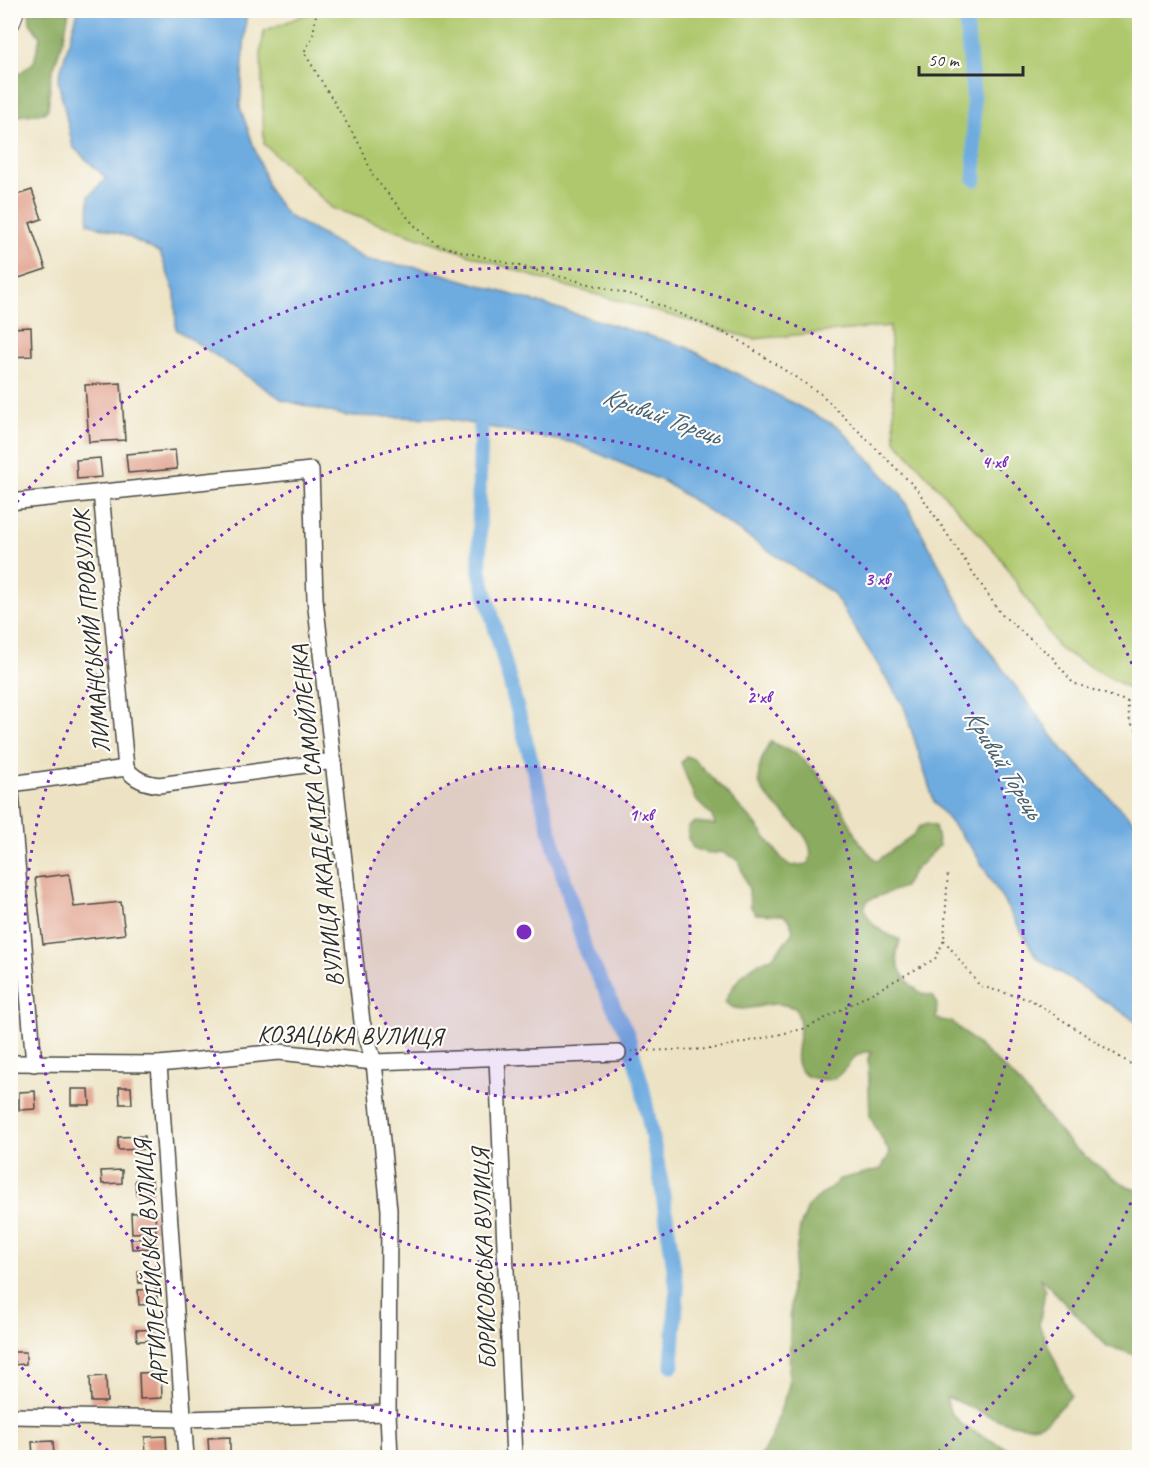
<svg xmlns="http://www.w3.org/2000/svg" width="1150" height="1468" viewBox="0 0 1150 1468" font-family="Caveat,sans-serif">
  <rect width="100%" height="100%" fill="#fdfcf7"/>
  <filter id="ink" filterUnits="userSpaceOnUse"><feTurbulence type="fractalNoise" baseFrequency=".0167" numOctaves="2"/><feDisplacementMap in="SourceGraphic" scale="12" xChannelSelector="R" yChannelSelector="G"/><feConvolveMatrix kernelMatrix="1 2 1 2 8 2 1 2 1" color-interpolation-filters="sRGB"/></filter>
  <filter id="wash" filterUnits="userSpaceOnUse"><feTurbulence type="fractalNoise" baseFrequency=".008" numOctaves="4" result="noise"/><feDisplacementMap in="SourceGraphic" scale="24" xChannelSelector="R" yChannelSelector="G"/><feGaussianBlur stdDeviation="1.35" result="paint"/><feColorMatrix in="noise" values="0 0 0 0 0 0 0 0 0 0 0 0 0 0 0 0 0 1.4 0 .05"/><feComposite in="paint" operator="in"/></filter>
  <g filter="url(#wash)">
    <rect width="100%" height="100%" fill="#ede3c4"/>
    <!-- green -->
    <path fill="#afc86d" stroke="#6d7a4c" stroke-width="1.5" d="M314 11H1139V694L1059 649 999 556 895 440 890 326 754 339 541 279 332 208 264 144 261 51 264 31Z"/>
    <!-- forest -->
    <g fill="#8bac60" stroke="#5b6c46" stroke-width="1.5">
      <path d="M29 11H69L64 37 51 76 48 109 44 113 17 116 11 108V86L14 78 34 62 40 37 30 23Z"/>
      <path d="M771 742 796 753 816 772 841 807 862 846 877 861 914 834 919 827 927 824 935 826 939 846 913 872 904 887 868 900 864 908C870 926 883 933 900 940 898 946 896 954 897 959 899 976 916 995 933 996L937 1003 936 1019 952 1022 1015 1078 1071 1145 1115 1179 1139 1192V1356L1107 1346 1040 1277 1045 1291 1039 1325 1071 1396C1063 1404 1056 1414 1048 1420 1021 1440 973 1405 946 1397L950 1412 965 1427 1023 1457H760L771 1438 789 1385 791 1287 800 1227 809 1205 841 1179 881 1169 890 1153 870 1117 868 1058 872 1052C846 1048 848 1086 819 1079 812 1078 806 1077 802 1072 791 1062 800 1040 800 1027 800 1020 798 1014 796 1008 790 1007 783 1004 777 1004 759 1004 738 1016 725 1002 733 982 751 962 772 958L793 932 790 921 783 915 756 914 750 906 749 890 738 860 722 852 709 854 693 848 688 838V827L695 822 715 825 712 816 695 799 681 763 687 756 695 760 753 821 783 860 791 866 808 864C824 835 767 807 760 785 756 770 763 753 771 742Z"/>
    </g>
    <!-- water -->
    <path fill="#6eace0" stroke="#4c6c86" stroke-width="1.5" d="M78 11H249L246 18 240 107 270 192 287 215 366 260 426 269 686 347 840 428 901 494 975 632 1063 750 1139 827V1023L1037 958 974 851 934 802 904 706 833 593 665 482 574 443 441 418 346 416 283 400 176 329 175 293 160 253 127 236 88 223 89 196 106 178 73 147 58 80Z"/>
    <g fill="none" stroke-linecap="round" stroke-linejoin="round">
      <!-- canal -->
      <g stroke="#6eace0" stroke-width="15">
        <path d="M965 10 973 92 975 179"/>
        <path d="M481 426 479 494 480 572 555 848 586 952 627 1033 642 1085 661 1182 677 1289 672 1365"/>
      </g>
    </g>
    <g id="blocks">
      <!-- building -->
      <g fill="#de9984">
        <path d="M32 190 42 219 30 223 46 269 10 281V197Z"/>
        <path d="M31 327 32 356 10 357V328Z"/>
        <path d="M121 383 125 440 89 442 85 385Z"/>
        <path d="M175 450 177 469 128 473 126 454Z"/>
        <path d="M100 458 102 477 77 479 76 460Z"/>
        <path d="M69 874 74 907 121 902 125 934 43 944 35 878Z"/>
        <path d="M119 1087H131L132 1104H120Z"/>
        <path d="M71 1089H89L90 1105H71Z"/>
        <path d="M35 1091 36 1109 19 1110V1092Z"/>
        <path d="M145 1136 146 1149 118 1150V1137Z"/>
        <path d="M122 1170V1183L102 1184 101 1171Z"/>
        <path d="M135 1180H152L153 1193 136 1194Z"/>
        <path d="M155 1212 156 1232 132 1233 131 1213Z"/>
        <path d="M155 1238V1248L132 1249 131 1239Z"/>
        <path d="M156 1270 157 1283H139L138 1271Z"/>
        <path d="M10 1289H15L16 1306H10Z"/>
        <path d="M157 1289V1304L139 1305 138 1290Z"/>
        <path d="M161 1329V1340L137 1341 136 1330Z"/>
        <path d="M10 1352H26V1364L10 1365Z"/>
        <path d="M161 1372 162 1398 140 1399 139 1373Z"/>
        <path d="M106 1376 107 1402H91L90 1377Z"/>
        <path d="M166 1436 167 1458H146L145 1437Z"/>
        <path d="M230 1437V1456L209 1457 208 1438Z"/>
        <path d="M53 1441 54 1456H33L32 1442Z"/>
      </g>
    </g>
  </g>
  <g filter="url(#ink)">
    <use href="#blocks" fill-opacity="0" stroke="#484742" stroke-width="1.5"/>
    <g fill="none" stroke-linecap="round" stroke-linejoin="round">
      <defs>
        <g id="minor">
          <path d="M101 492 126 768"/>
          <path d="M10 502 311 470 315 599 362 1022 374 1062 389 1210 388 1413 390 1458"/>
          <path d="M10 780 34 1064"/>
          <path d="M11 784 126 768C135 780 145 783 159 785L334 761"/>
          <path d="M497 1058 514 1458"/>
          <path d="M10 1063 159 1064 279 1052 374 1062 618 1053"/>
          <path d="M159 1064 186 1458"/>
          <path d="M10 1416 184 1419 388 1413"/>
        </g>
        <path id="tertiary" d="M10 22 14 10"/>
      </defs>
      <!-- minor casing -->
      <use href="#minor" stroke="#484742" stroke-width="18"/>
      <!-- tertiary casing -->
      <use href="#tertiary" stroke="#484742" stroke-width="22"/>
      <!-- path -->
      <g stroke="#484742" stroke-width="2" stroke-dasharray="1.5 4.5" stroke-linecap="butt">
        <path d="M314 10 316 14 313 36 304 52 361 147 373 176 414 225 437 245 640 297 734 337 821 394 916 488 1001 614 1053 658 1073 683 1140 706"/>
        <path d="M1127 701 1130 722 1140 734"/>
        <path d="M944 940 980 986 1031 1000 1140 1070"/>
        <path d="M631 1051 714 1049 807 1028 935 959 944 940 948 871"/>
      </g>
      <!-- minor -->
      <use href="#minor" stroke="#fff" stroke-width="15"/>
      <!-- tertiary -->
      <use href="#tertiary" stroke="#fff" stroke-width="20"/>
    </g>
  </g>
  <!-- distance rings -->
  <circle cx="524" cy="932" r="166" fill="#7b2cbf" fill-opacity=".12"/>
  <g fill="none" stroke="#7b2cbf" stroke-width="3" stroke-dasharray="3 6">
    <circle cx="524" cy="932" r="166"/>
    <circle cx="524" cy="932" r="333"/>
    <circle cx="524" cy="932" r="499"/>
    <path d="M1138 1186A665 665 0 0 1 933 1456M115 1456A665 665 0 0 1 11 1355M11 509A665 665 0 0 1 1138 678"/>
  </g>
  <g text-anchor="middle" stroke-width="4.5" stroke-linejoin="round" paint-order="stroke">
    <!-- street labels -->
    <g font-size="24" fill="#2b2b2b" stroke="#fdfcf7">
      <text transform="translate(91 632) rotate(-95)" y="8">ЛИМАНСЬКИЙ ПРОВУЛОК</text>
      <text transform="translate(317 816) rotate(-96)" y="8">ВУЛИЦЯ АКАДЕМІКА САМОЙЛЕНКА</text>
      <text transform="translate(350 1035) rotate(1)" y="8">КОЗАЦЬКА ВУЛИЦЯ</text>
      <text transform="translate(484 1259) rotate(-92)" y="8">БОРИСОВСЬКА ВУЛИЦЯ</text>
      <text transform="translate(151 1263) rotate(-94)" y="8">АРТИЛЕРІЙСЬКА ВУЛИЦЯ</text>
    </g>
    <!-- water labels -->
    <g font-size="26" font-style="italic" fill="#465f73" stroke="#fdfcf7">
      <text transform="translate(662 415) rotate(20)" y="9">Кривий Торець</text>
      <text transform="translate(1004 763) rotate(58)" y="9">Кривий Торець</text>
    </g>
  </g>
  <circle cx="524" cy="932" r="9" fill="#7b2cbf" stroke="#fdfcf7" stroke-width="3"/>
  <g font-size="18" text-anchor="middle" font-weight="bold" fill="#7b2cbf" stroke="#fdfcf7" stroke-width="4.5" stroke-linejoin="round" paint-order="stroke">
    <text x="994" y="468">4 хв</text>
    <text x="877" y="585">3 хв</text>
    <text x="759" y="703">2 хв</text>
    <text x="641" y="821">1 хв</text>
  </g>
  <!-- margin -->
  <rect width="1150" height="1468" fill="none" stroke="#fdfcf7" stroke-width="36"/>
  <!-- scale -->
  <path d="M919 66v9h104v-9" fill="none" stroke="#2b2b2b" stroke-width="3"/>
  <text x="928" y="66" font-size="18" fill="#2b2b2b" stroke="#fdfcf7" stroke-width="4.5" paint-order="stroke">50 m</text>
</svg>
